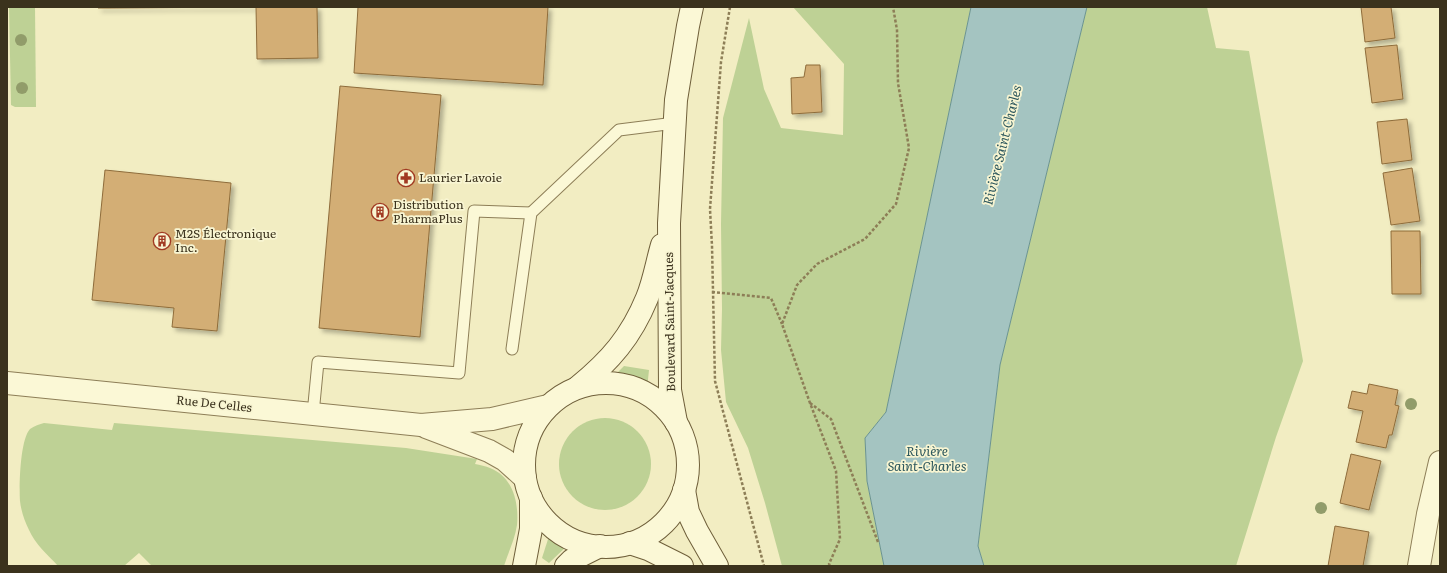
<svg xmlns="http://www.w3.org/2000/svg" width="1447" height="573" viewBox="0 0 1447 573" font-family="Literata,serif">
  <defs>
    <filter id="shadow"><feDropShadow dx="3.5" dy="3.5" stdDeviation="2" flood-color="#0004"/></filter>
  </defs>
  <rect width="100%" height="100%" fill="#f2edc2"/>
  <!-- green -->
  <g fill="#bed195">
    <path d="M9 7H35L36 107H15L11 105Z"/>
    <path d="M793 7H971L886 412 865 438 867 481 884 566H782L765 503 748 448 726 402 721 350 722 309 721 224 723 118 749 18 764 89 781 128 843 135 844 64Z"/>
    <path d="M1087 7H1207L1216 48 1249 51 1303 361 1276 437 1236 566H984L978 546 1000 365Z"/>
    <path d="M624 366 649 370 647 389 638 384 613 377Z"/>
    <circle cx="605" cy="464" r="46"/>
    <path d="M44 423 112 430 114 423 406 448 477 459 475 464C480 465 486 466 490 468 513 477 519 503 517 525 515 539 508 553 504 566H152L139 553 124 566H58C48 555 35 544 29 530 25 522 21 511 20 501 19 486 20 440 30 429 34 426 40 424 44 423Z"/>
    <path d="M550 533 568 545 549 563 542 558Z"/>
  </g>
  <!-- water -->
  <path fill="#a4c4c1" stroke="#6a9391" d="M971 7H1087L1000 365 978 546 984 566H884L867 481 865 438 886 412Z"/>
  <!-- building -->
  <g fill="#d3ae74" stroke="#8e6c3b" filter="url(#shadow)">
    <path d="M98 7H317L318 58 257 59 256 7 109 8H98Z"/>
    <path d="M358 7H548L543 85 354 73Z"/>
    <path d="M1361 7H1391L1395 38 1365 42Z"/>
    <path d="M1397 45 1403 99 1372 103 1365 48Z"/>
    <path d="M806 65H820L822 112 792 114 791 78 804 77Z"/>
    <path d="M340 86 441 95 420 337 319 328Z"/>
    <path d="M1407 119 1412 160 1382 164 1377 122Z"/>
    <path d="M1412 168 1420 221 1391 225 1383 173Z"/>
    <path d="M105 170 231 183 217 331 172 327 174 308 92 300Z"/>
    <path d="M1391 231H1420L1421 294H1392Z"/>
    <path d="M1369 384 1398 390 1395 405 1399 406 1392 435H1389L1386 448 1356 442 1363 411 1348 408 1352 391 1367 394Z"/>
    <path d="M1351 454 1381 461 1369 510 1340 503Z"/>
    <path d="M1335 526 1369 532 1363 566H1328Z"/>
  </g>
  <g fill="none" stroke-linecap="round" stroke-linejoin="round">
    <defs>
      <g id="lane">
        <path d="M512 349 531 213 619 130 675 123"/>
        <path d="M313 414 318 362 459 373 474 211 531 213"/>
      </g>
      <g id="street">
        <path d="M7 383 421 425 492 419 548 406"/>
        <path d="M426 427 489 451 505 460 525 478"/>
        <path d="M1419 566 1428 514 1440 462"/>
      </g>
      <g id="secondary">
        <circle cx="606" cy="465" r="82"/>
        <path d="M578 387C610 361 631 337 647 298 654 281 657 262 662 245"/>
        <path d="M676 422 670 390 669 223 676 100 688 26 692 7"/>
        <path d="M684 490 688 512 697 531 717 566"/>
        <path d="M630 543 648 549 682 566"/>
        <path d="M524 566 531 529V498"/>
        <path d="M566 566 572 560 600 546"/>
      </g>
    </defs>
    <!-- lane casing -->
    <use href="#lane" stroke="#8d7e57" stroke-width="13"/>
    <!-- street casing -->
    <use href="#street" stroke="#8d7e57" stroke-width="24"/>
    <!-- secondary casing -->
    <use href="#secondary" stroke="#6f5f3a" stroke-width="24"/>
    <!-- path -->
    <g stroke="#8d7e57" stroke-width="2.5" stroke-dasharray="3 2" stroke-linecap="butt">
      <path d="M730 7 721 62 710 209 712 246 715 381 764 566"/>
      <path d="M712 292 771 298 782 324"/>
      <path d="M810 403 831 419 878 542"/>
      <path d="M830 566 829 564 840 539 836 471 810 403 782 324 797 285 817 264 865 239 896 204 909 148 898 83 897 30 893 7"/>
    </g>
    <!-- lane -->
    <use href="#lane" stroke="#fbf8d6" stroke-width="11"/>
    <!-- street -->
    <use href="#street" stroke="#fbf8d6" stroke-width="22"/>
    <!-- secondary -->
    <use href="#secondary" stroke="#fbf8d6" stroke-width="22"/>
  </g>
  <!-- trees -->
  <g fill="#919c6a">
    <circle cx="21" cy="40" r="6"/>
    <circle cx="22" cy="88" r="6"/>
    <circle cx="1411" cy="404" r="6"/>
    <circle cx="1321" cy="508" r="6"/>
  </g>
  <!-- icons -->
  <defs>
    <symbol id="pharmacy-ring" viewBox="-11 -11 22 22"><circle r="9.5" fill="#f8f5d2" stroke="#a13a22" stroke-width="1.5"/><path d="M-2-6h4v4h4v4h-4v4h-4v-4h-4v-4h4Z" fill="#a13a22"/></symbol>
    <symbol id="building-ring" viewBox="-11 -11 22 22"><circle r="9.5" fill="#f8f5d2" stroke="#a13a22" stroke-width="1.5"/><path d="M-4-6H4V6H1V3H-1V6H-4ZM-2.5-4.3h1.7v1.8h-1.7ZM.8-4.3h1.7v1.8H.8ZM-2.5-1h1.7V.8h-1.7ZM.8-1h1.7V.8H.8Z" fill="#a13a22"/></symbol>
  </defs>
  <g fill-rule="evenodd">
    <use href="#pharmacy-ring" x="396" y="168" width="20" height="20"/>
    <use href="#building-ring" x="370" y="202" width="20" height="20"/>
    <use href="#building-ring" x="152" y="231" width="20" height="20"/>
  </g>
  <g text-anchor="middle" stroke-width="3.5" stroke-linejoin="round" paint-order="stroke">
    <!-- poi labels -->
    <g font-size="12" fill="#3b321d" stroke="#f8f5d2" text-anchor="start">
      <text x="419" y="182">Laurier Lavoie</text>
      <text x="393" y="209">Distribution<tspan x="393" dy="14">PharmaPlus</tspan></text>
      <text x="175" y="238">M2S Électronique<tspan x="175" dy="14">Inc.</tspan></text>
    </g>
    <!-- street labels -->
    <g font-size="12" fill="#3b321d" stroke="#f8f5d2">
      <text transform="translate(670 322) rotate(-91)" y="4">Boulevard Saint-Jacques</text>
      <text transform="translate(214 404) rotate(6)" y="4">Rue De Celles</text>
    </g>
    <!-- water labels -->
    <g font-size="13" font-style="italic" fill="#2b565c" stroke="#f8f5d2">
      <text transform="translate(1002 145) rotate(-76)" y="5">Rivière Saint-Charles</text>
      <text x="927" y="456">Rivière<tspan x="927" dy="15">Saint-Charles</tspan></text>
    </g>
  </g>
  <!-- border -->
  <rect width="1447" height="573" fill="none" stroke="#3b321d" stroke-width="16"/>
</svg>
